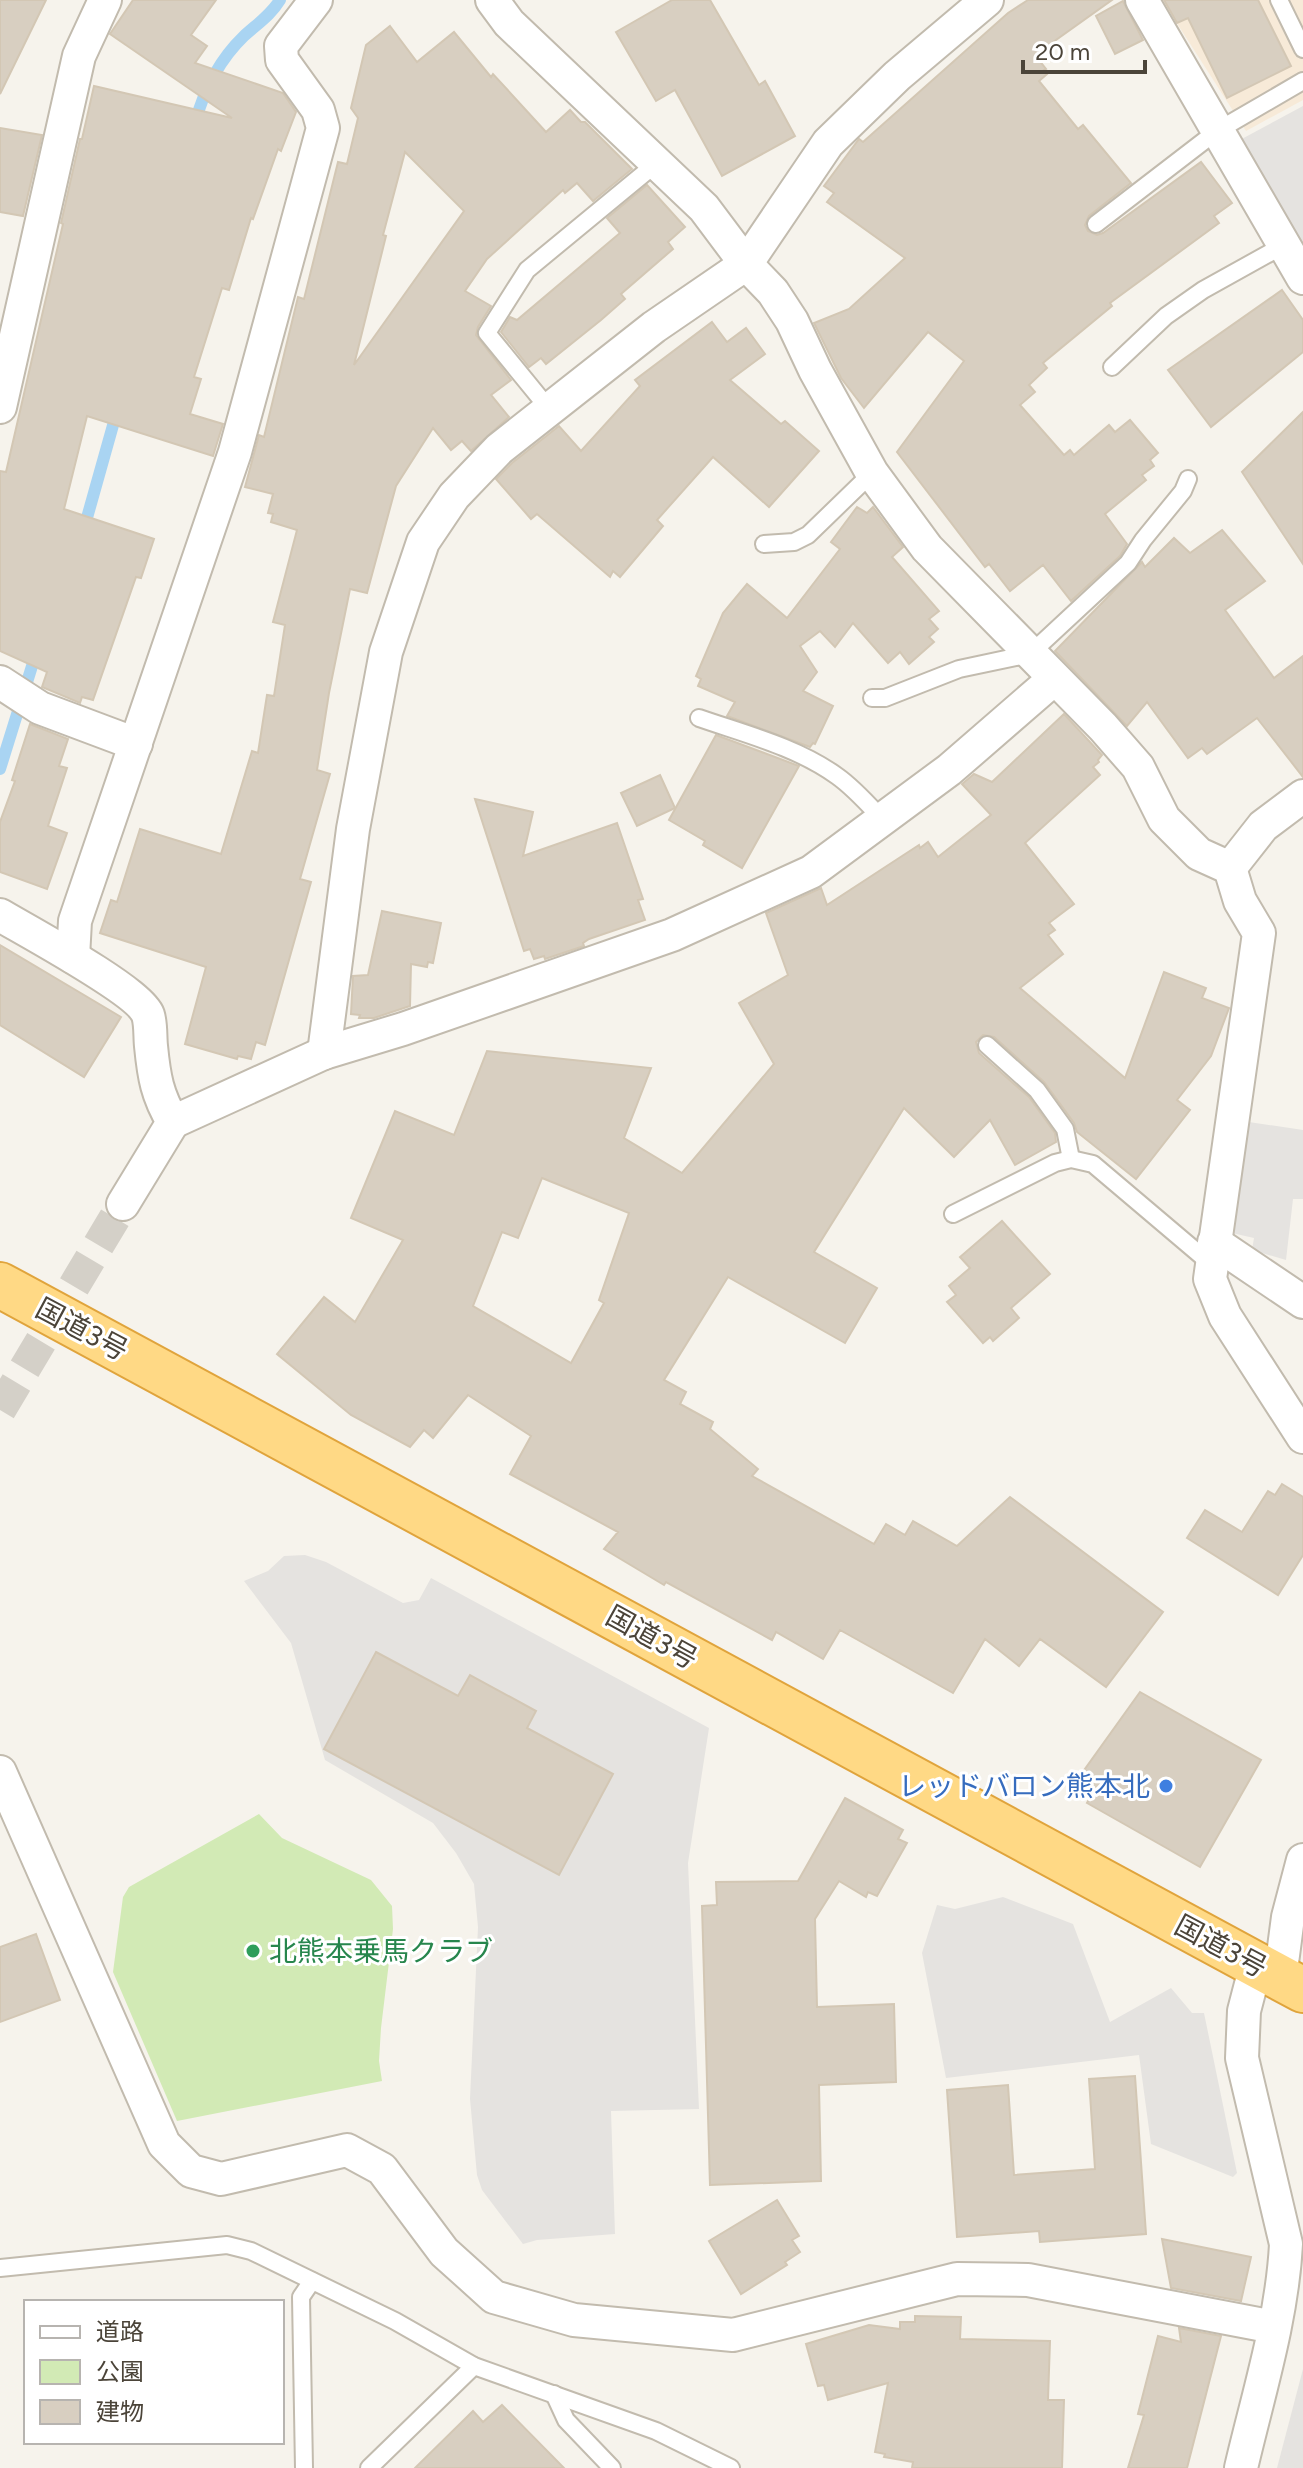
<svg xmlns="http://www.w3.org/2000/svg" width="1303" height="2468" viewBox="0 0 1303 2468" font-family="Figtree,'Noto Sans JP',sans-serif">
  <rect width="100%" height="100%" fill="#f6f3ec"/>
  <!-- commercial -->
  <path fill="#f7ead8" d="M1162 0H1303V100L1246 131Z"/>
  <!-- green -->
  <path fill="#d2eab5" d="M259 1814 282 1838 371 1880 392 1906 393 1929 381 2028 379 2061 382 2081 177 2121 113 1972 123 1897 129 1887Z"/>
  <!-- parking -->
  <g fill="#e5e3e0">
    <path d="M1303 106V248L1238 141Z"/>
    <path d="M1249 1122 1303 1130V1199H1293L1286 1260 1252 1250 1254 1238 1232 1233Z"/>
    <path d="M305 1555 326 1562 403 1603 419 1600 431 1578 709 1728 688 1863 699 2109 611 2111 615 2234 537 2240 523 2244 482 2190 477 2175 470 2099 478 1927 474 1884 456 1853 433 1823 325 1760 291 1643 244 1581 268 1571 284 1556Z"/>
    <path d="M1003 1897 1073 1924 1110 2022 1171 1988 1192 2013H1204L1237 2173 1233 2177 1151 2144 1139 2055 946 2078 922 1953 937 1905 955 1909Z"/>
    <path d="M1303 2369V2468H1277Z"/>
  </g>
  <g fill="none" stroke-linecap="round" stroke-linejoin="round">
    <!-- stream -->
    <g stroke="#a9d4f2" stroke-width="12">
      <path d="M195 123C204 90 220 59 244 36 257 24 271 15 280 0"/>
      <path d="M83 532 117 411"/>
      <path d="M0 769 37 650"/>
    </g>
  </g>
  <!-- building -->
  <g fill="#d8cfc1" stroke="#d3c7b4" stroke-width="2" fill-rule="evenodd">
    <path d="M0 0H46L0 94Z"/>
    <path d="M133 0H216L191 35 207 46 195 63 283 93 296 112 281 151 278 149 253 219 251 218 229 290 222 288 194 377 201 379 190 414 223 424 213 456 87 416 64 509 154 539 141 578 136 577 93 700 82 697 80 703 42 687 47 672 0 651V471L6 472 63 224 61 223 80 139H82L94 86 232 118 110 34Z"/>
    <path d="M672 0H710L759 85 765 81 795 136 722 176 675 90 656 101 616 32Z"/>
    <path d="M1028 0H1112L1035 55 1046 69 1044 70 1047 74 1039 81 1078 129 1083 125 1131 183 1089 216 1085 225 1088 231 1097 235 1103 233 1201 162 1232 203 1214 216 1219 223 1110 303 1112 306 1043 363 1047 368 1029 385 1035 392 1020 405 1064 455 1070 450 1074 455 1109 425 1115 432 1130 420 1158 453 1150 460 1154 466 1142 475 1146 480 1105 514 1127 544 1120 556 1071 601 1043 565 1010 591 989 564 985 567 897 452 964 361 928 332 864 408 841 378 814 323 849 309 905 258 827 202 834 193 824 186 859 139 863 142 1008 13Z"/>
    <path d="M1164 0H1258L1291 66 1227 98 1188 18 1177 23Z"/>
    <path d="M1123 1 1143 40 1115 54 1096 16Z"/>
    <path d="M390 26 417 62 454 32 491 77 493 74 546 132 570 110 581 122H585L632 169 593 201 577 183 565 193 563 190 487 259 465 291 491 306 478 327 476 335 511 380 491 395 509 417 471 451 462 441 451 450 433 428 396 486 367 593 350 589 329 693 317 770 330 774 300 879 311 882 265 1045 256 1042 251 1059 238 1056 237 1059 185 1044 206 967 100 933 111 900 117 902 140 829 221 854 252 751 258 753 267 695 274 696 285 625 273 622 297 530 271 522 273 514 268 513 273 494 245 487 259 435 264 437 298 297 304 299 338 162 347 164 358 118 351 108 366 45ZM405 152 464 211 354 365 386 236 383 235Z"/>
    <path d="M0 128 42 135 23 216 0 212Z"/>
    <path d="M647 185 685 227 668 242 673 249 621 294 625 299 601 320 546 364 541 358 529 367 501 332 510 317 517 320 620 233 607 218Z"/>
    <path d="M1282 290 1303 320V352L1211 427 1168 370Z"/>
    <path d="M712 322 727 342 746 328 765 354 730 380 781 424 785 421 819 451 769 507 713 457 657 520 663 526 620 577 613 571 610 577 537 514 531 519 496 479 512 463 559 426 581 451 640 386 635 380Z"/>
    <path d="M1303 412V564L1242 472Z"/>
    <path d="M857 507 867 513 873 507 903 547 892 557 939 611 929 619 938 629 929 637 934 642 909 664 900 652 888 663 853 623 835 647 820 631 800 646 817 672 803 691 833 706 815 744 813 743 810 747 727 716 735 702 698 686 701 679 696 676 723 613 747 584 787 618 840 549 831 542Z"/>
    <path d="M1222 530 1265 581 1225 610 1274 678 1303 656V777L1257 718 1207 754 1202 748 1188 758 1147 702 1127 726 1055 651 1142 562 1145 567 1174 538 1190 553Z"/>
    <path d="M1064 714 1102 755 1098 760 1099 762 1093 767 1100 775 1025 843 1074 904 1049 923 1055 930 1048 935 1063 954 1020 988 1125 1078 1164 972 1206 988 1202 998 1229 1008 1211 1056 1177 1100 1190 1110 1136 1179 1077 1132 1074 1123 1044 1082 994 1037 983 1035 976 1042 979 1053 1029 1097 1055 1133 1056 1142 1015 1165 990 1120 954 1157 904 1108 814 1252 877 1288 845 1343 728 1277 664 1380 686 1392 680 1404 713 1422 710 1429 758 1469 752 1476 874 1544 886 1524 905 1535 913 1521 957 1546 1010 1497 1163 1612 1106 1687 1040 1639 1019 1666 985 1639 953 1693 840 1630 823 1659 776 1632 772 1640 666 1582 664 1585 604 1549 618 1532 510 1474 531 1436 468 1395 433 1438 424 1430 410 1447 351 1415 277 1354 324 1297 355 1322 403 1240 351 1218 395 1111 454 1135 487 1051 651 1068 624 1138 682 1173 774 1064 739 1003 788 975 766 913 821 888 827 905 919 845 920 848 928 842 938 857 991 815 962 784 974 774 992 782ZM542 1178 629 1213 599 1300 604 1303 571 1363 473 1306 502 1232 518 1238Z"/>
    <path d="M30 724 68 739 59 766 67 768 48 826 67 833 47 889 0 872V822L15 781 12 780Z"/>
    <path d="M716 735 799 766 742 868 703 845 705 841 669 820Z"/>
    <path d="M660 775 675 808 637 826 621 793Z"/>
    <path d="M475 799 533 812 523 856 617 823 643 899 638 900 645 920 589 939 583 943 584 946 545 959 544 956 534 959 530 949 524 951Z"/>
    <path d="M382 911 441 923 433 963 428 962 427 967 411 964 410 1006 374 1018H359L360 1015 351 1014 353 976 368 975Z"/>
    <path d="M0 945 121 1017 84 1077 0 1025Z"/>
    <path d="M1002 1221 1050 1274 1011 1308 1019 1318 993 1341 990 1337 983 1343 947 1302 956 1295 949 1286 970 1268 960 1257Z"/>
    <path d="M1282 1484 1303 1497V1555L1278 1595 1187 1538 1205 1510 1242 1532 1268 1491 1275 1495Z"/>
    <path d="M376 1652 458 1696 470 1675 536 1711 527 1728 613 1774 559 1875 324 1749Z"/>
    <path d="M1140 1692 1261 1760 1200 1867 1087 1803 1094 1791 1077 1780Z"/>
    <path d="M845 1798 903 1830 898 1839 907 1843 877 1896 868 1892 866 1897 839 1881 815 1919 817 2007 894 2004 896 2082 819 2085 821 2181 710 2185 702 1906 717 1905 716 1882 798 1881Z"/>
    <path d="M36 1934 60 2000 0 2022V1947Z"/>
    <path d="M1135 2076 1146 2234 1040 2242 1039 2231 957 2237 947 2090 1008 2085 1014 2175 1095 2169 1089 2079Z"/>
    <path d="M777 2200 799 2236 792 2240 800 2252 785 2262 787 2265 741 2294 709 2241Z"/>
    <path d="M1162 2239 1251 2257 1241 2301 1171 2288Z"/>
    <path d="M915 2316 961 2317 960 2339 1050 2341 1048 2400H1064L1062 2468H912L913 2462 884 2457 885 2454 875 2452 888 2383 828 2400 824 2385 818 2386 806 2344 869 2325 900 2329V2322H915Z"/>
    <path d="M1179 2328 1221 2336 1187 2468H1128L1144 2415 1138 2414 1158 2336 1181 2342Z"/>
    <path d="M502 2405 564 2468H415L473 2411 483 2422Z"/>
  </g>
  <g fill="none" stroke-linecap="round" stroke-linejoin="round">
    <!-- minor-tunnel -->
    <path stroke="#d4d0c8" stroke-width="32" stroke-dasharray="32 16" stroke-linecap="butt" d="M0 1410 123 1204"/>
    <defs>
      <g id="service">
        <path d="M1279 0 1303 49"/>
        <path d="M1096 224 1217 131 1303 81"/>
        <path d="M1112 367 1166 316 1203 290 1284 245"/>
        <path d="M549 409 487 333 527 270 658 162"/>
        <path d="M764 544 794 542 808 535 872 473"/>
        <path d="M872 698H885L959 669 1030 654 1128 563 1143 540 1183 491 1188 479"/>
        <path d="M699 718C745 734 797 747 837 776 854 788 868 804 882 819"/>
        <path d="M987 1045 1037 1090 1065 1129 1071 1159"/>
        <path d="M953 1214 1055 1163 1071 1159 1093 1164 1204 1258 1212 1261"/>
        <path d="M0 2268 227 2245 251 2251 395 2321 474 2366 656 2431 731 2468"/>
        <path d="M554 2394 566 2420 612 2468"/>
        <path d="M304 2468 301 2297 312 2281"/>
        <path d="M369 2468 474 2366"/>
      </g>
      <g id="minor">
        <path d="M492 0 509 23 704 208 746 264 773 292 792 321 815 370 872 473 927 548 1103 727 1138 767 1164 819 1199 854 1230 868 1240 901 1259 933 1210 1279 1225 1316 1303 1437"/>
        <path d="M1142 0 1303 278"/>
        <path d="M0 407 79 56 105 0"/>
        <path d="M0 682 40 708 136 744"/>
        <path d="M1230 868 1263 826 1303 796"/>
        <path d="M0 915C27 931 139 991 148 1015 151 1024 150 1037 151 1046 154 1077 157 1095 173 1122L123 1204"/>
        <path d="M73 957 75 921 235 452 323 128 318 110 282 60 281 46 316 0"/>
        <path d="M324 1053 353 829 386 652 423 542 454 496 499 449 654 327 746 264 828 143 897 76 987 0"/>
        <path d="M173 1122 324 1053 403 1029 672 935 811 872 949 770 1054 679"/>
        <path d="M1214 1242 1303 1302"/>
        <path d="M0 1772 164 2144 191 2171 221 2179 347 2150 382 2169 444 2252 494 2297 574 2320 733 2335 957 2279 1028 2280 1274 2327"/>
        <path d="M1280 1978 1288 1917 1303 1860"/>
        <path d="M1241 2468C1258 2395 1282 2320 1286 2244L1242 2058 1244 2011 1256 1965"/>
      </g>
      <path id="trunk" d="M0 1285 1303 1990"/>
    </defs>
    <!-- service casing -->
    <use href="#service" stroke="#c2bbae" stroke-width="20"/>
    <!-- minor casing -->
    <use href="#minor" stroke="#c2bbae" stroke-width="36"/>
    <!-- trunk casing -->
    <use href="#trunk" stroke="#e0a43c" stroke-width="48"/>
    <!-- service -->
    <use href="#service" stroke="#fff" stroke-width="16"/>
    <!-- minor -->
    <use href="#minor" stroke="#fff" stroke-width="32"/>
    <!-- trunk -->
    <use href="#trunk" stroke="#ffd985" stroke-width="44"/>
  </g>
  <!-- markers -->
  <circle fill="#3f7fe0" stroke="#fff" stroke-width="3" cx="1166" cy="1786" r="8"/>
  <circle fill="#2e9e5b" stroke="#fff" stroke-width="3" cx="253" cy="1951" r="8"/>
  <g text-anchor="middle" stroke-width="6" stroke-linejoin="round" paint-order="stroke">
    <!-- street labels -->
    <g font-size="28" fill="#4b4439" stroke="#fff">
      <text transform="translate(82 1329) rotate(28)" y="10">国道3号</text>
      <text transform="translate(652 1637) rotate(29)" y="10">国道3号</text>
      <text transform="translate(1221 1946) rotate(28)" y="10">国道3号</text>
    </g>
    <!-- shop labels -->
    <g font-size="28" fill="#366cbe" stroke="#fff" text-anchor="end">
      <text x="1150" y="1796">レッドバロン熊本北</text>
    </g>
    <!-- leisure labels -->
    <g font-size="28" fill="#27864d" stroke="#fff" text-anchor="start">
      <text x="269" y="1961">北熊本乗馬クラブ</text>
    </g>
  </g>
  <!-- legend -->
  <rect x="24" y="2300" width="260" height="144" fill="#ffffff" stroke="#b7b4b0" stroke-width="2"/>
  <rect x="40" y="2326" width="40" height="12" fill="#ffffff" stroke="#b7b4b0" stroke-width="2"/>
  <text x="96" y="2340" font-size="24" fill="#4b4439">道路</text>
  <rect x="40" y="2360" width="40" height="24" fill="#d2eab5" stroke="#b7b4b0" stroke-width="2"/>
  <text x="96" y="2380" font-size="24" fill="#4b4439">公園</text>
  <rect x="40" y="2400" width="40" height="24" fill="#d8cfc1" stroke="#b7b4b0" stroke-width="2"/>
  <text x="96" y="2420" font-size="24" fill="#4b4439">建物</text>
  <!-- scale -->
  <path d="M1023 60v12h122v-12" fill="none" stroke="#4b4439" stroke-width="4"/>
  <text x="1035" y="60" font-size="24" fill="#4b4439" stroke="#ffffff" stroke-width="6" paint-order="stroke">20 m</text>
</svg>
